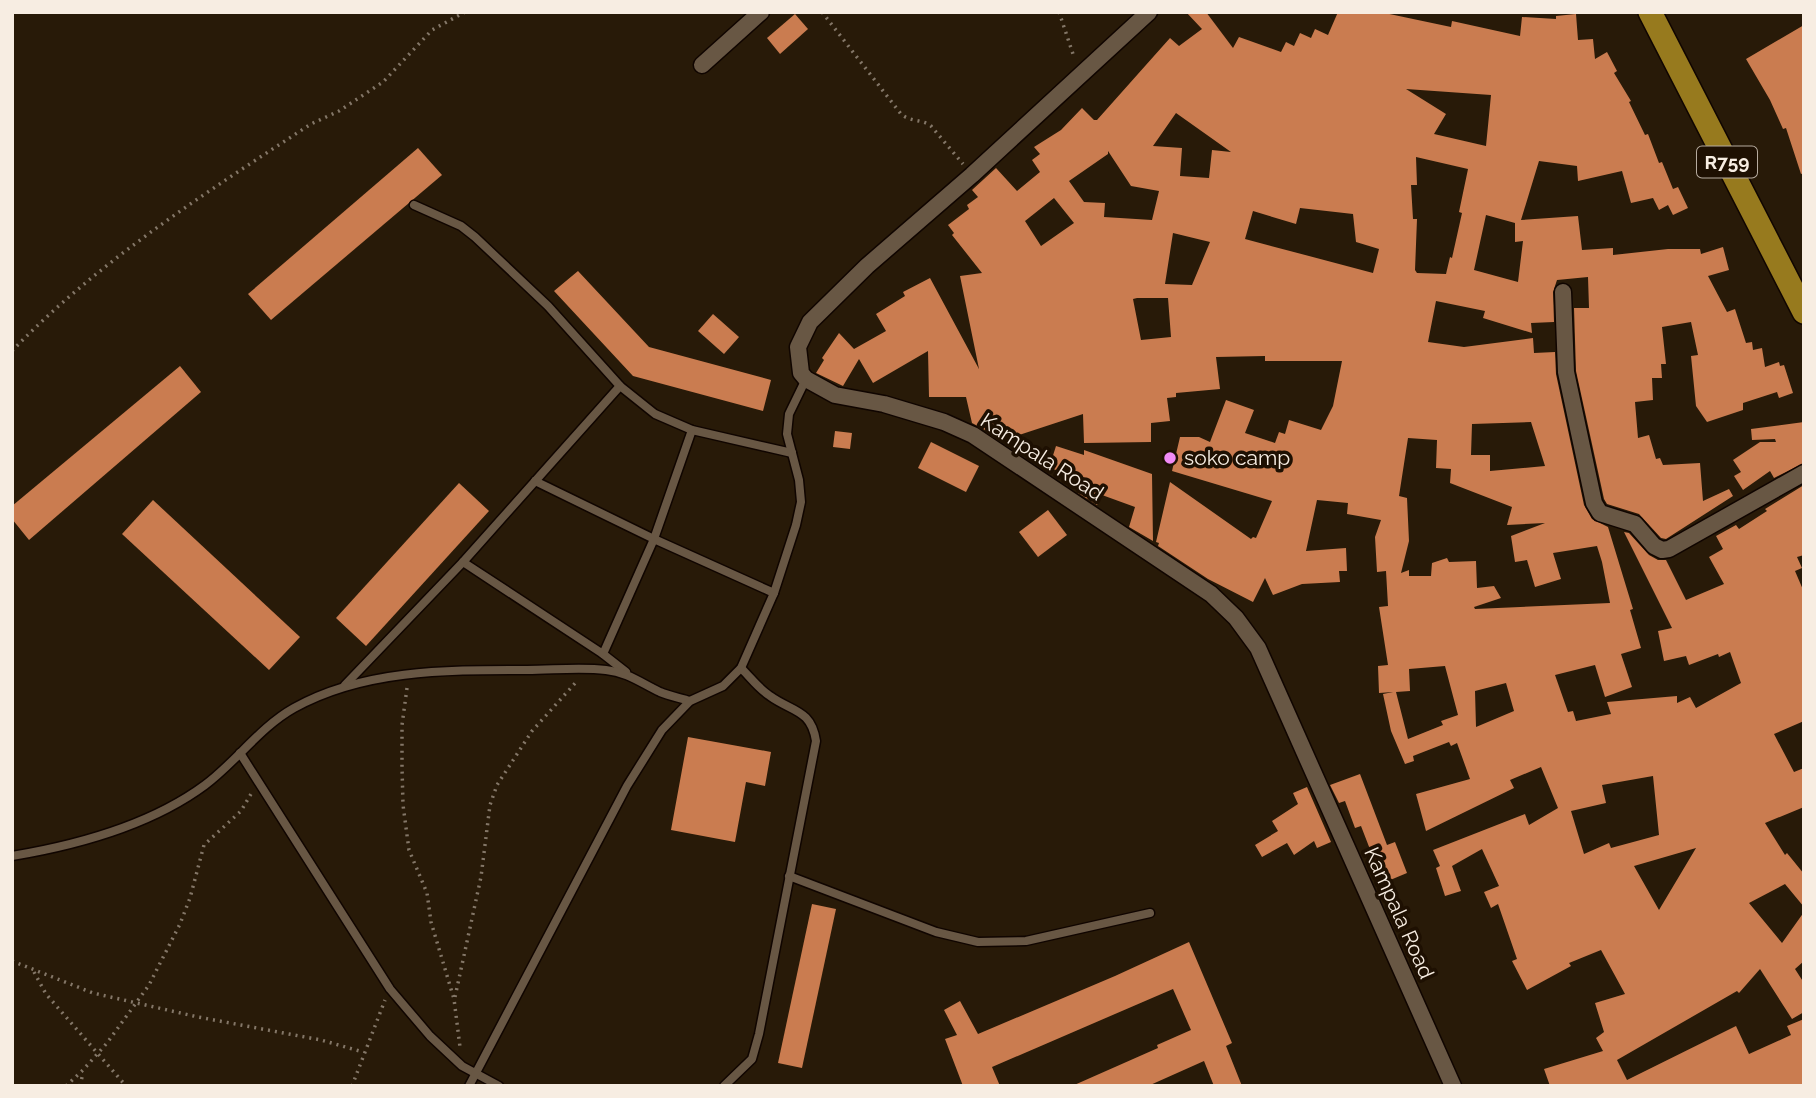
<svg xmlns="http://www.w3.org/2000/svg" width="1816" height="1098" viewBox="0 0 1816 1098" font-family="Raleway,sans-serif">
  <rect width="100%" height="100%" fill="#281a08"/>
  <!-- building -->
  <g fill="#ca7c50" fill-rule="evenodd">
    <path d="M1186 12H1206L1233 48 1239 37 1281 52 1286 42 1294 46 1300 33 1311 38 1315 29 1328 35 1338 12H1380L1451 27 1452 21 1520 36 1522 17 1556 19V16L1576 14 1578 40 1593 39 1595 59 1607 52 1617 71 1614 73 1631 101 1629 102 1645 135 1648 134 1659 163 1662 162 1673 189 1678 187 1688 208 1673 215 1668 205 1659 210 1653 198 1631 203 1622 171 1578 181 1577 166 1539 161 1521 220 1578 216 1582 250 1613 248V255L1668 249H1700L1701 254 1723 247 1729 270 1708 276 1727 312 1735 309 1746 343 1752 342 1753 350 1762 348 1765 367 1779 362 1780 366 1784 365 1793 393 1779 398 1777 392 1743 403V410L1707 422 1696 406 1691 356 1698 355 1691 322 1662 327 1666 364H1661L1662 378H1652L1653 400 1635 402 1638 438 1649 435 1656 459 1660 458 1663 465 1700 463 1703 501 1729 489 1733 496 1666 539 1661 538 1639 514 1607 504 1604 499 1576 371 1574 308H1589L1588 277 1557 280 1553 292 1554 322 1531 323 1532 333 1483 318 1485 311 1436 301 1428 342 1464 347 1533 338 1534 353 1555 352 1556 374 1584 505 1592 519 1608 527 1633 609 1630 610 1641 648 1621 654 1632 687 1605 697 1595 665 1555 675 1568 712 1573 711 1576 721 1611 714 1607 702 1677 696V703L1690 697 1696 708 1741 683 1730 652 1719 657 1718 654 1689 665 1686 656 1664 661 1658 631 1672 628 1624 532 1629 533 1649 555 1658 560H1666L1686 600 1724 584 1709 557 1723 549 1716 536 1736 525 1739 529 1767 511 1765 509 1804 485V555L1797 557 1802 568 1795 571 1804 592V721L1774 734 1794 772 1804 768V807L1765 823 1785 855 1787 853 1804 874V907L1785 884 1749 903 1782 943 1804 912V961L1795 969 1804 983V1012L1792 1019 1760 969 1739 993 1737 991 1617 1060 1627 1080 1736 1026 1749 1054 1791 1035 1787 1026 1804 1019V1086H1550L1544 1069 1603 1051 1596 1038 1604 1032 1595 1003 1625 994 1601 950 1569 963 1571 966 1527 990 1512 961 1517 959 1498 904 1491 908 1484 892 1499 886 1482 849 1452 866 1461 891 1445 896 1436 868 1440 866 1433 850 1525 814 1529 825 1558 808 1541 767 1510 780 1514 788 1426 831 1416 794 1470 779 1457 743 1451 746 1449 742 1413 756 1414 761 1405 764 1391 731 1383 694 1393 692 1379 693 1378 666 1388 665 1379 607 1388 606 1386 571 1377 572 1375 537 1381 520 1347 514 1348 503 1317 500 1306 551 1346 548 1347 571H1339L1340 582 1302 584 1273 595 1265 578 1253 602 1208 579 1158 546 1159 543 1156 542 1170 482 1251 539 1253 537 1256 538 1272 501 1172 471 1180 437H1199L1210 442 1226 400 1254 410 1245 433 1275 443 1279 432 1285 434 1289 420 1321 430 1333 406 1342 361H1265V356L1216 357 1220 389 1176 393V397L1167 398 1170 421 1151 423V442L1084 443 1083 414 1010 438 1007 429 987 431 972 423 966 397H929L928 351 873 383 859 359 843 386 816 373 824 360 822 358 839 333 854 349 886 331 876 314 905 296 903 292 930 278 979 369 960 276 982 273 952 235 954 233 948 225 969 209 967 205 978 197 972 190 996 168 1017 191 1040 172 1032 160 1040 154 1034 147 1061 130 1082 108 1094 120H1097L1170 38 1179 46 1202 29ZM1406 89 1491 95 1486 146 1434 134 1446 114ZM1176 113 1231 152 1212 150 1209 178 1180 176 1182 148 1153 146ZM1108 151 1131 186 1159 191 1152 220 1104 217 1105 203 1084 202 1069 181 1108 154ZM1416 157 1468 169 1459 212 1462 213 1452 258 1450 257 1446 274 1417 273 1415 270 1417 219H1413L1411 185H1417ZM1054 198 1074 223 1041 246 1025 221ZM1300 208 1353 214 1356 242 1379 249 1373 273 1245 239 1253 211 1296 224ZM1486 215 1515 223V242L1523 241 1518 282 1474 270ZM1173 233 1210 242 1192 285 1165 284ZM1137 298H1168L1171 337 1141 340 1133 299ZM1531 422 1545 466 1490 471V455H1471L1472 424ZM1408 438 1437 440 1436 468 1451 469 1450 483 1512 507 1507 525 1545 523 1511 536 1515 562 1527 560 1535 587 1561 579 1553 553 1597 546 1602 562 1610 603 1475 609 1474 607 1501 598 1494 586 1477 588 1476 561 1449 562 1447 558 1432 563 1431 576H1409V570L1401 573 1409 541 1407 498 1399 496ZM1445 666 1458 715 1441 721 1443 725 1408 739 1396 692 1410 691 1409 669ZM1506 683 1514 711 1476 727 1475 691ZM1653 776 1659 835 1611 848 1609 843 1584 854 1571 811 1606 803 1602 785ZM1696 848 1659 910 1634 866Z"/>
    <path d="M795 14 808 29 780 54 767 38Z"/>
    <path d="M1804 25V173L1801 174 1786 128 1783 129 1770 100 1746 59Z"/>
    <path d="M418 148 442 175 271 320 248 294Z"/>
    <path d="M578 271 649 347 771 380 763 411 633 376 554 291Z"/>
    <path d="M713 314 739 337 724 354 698 331Z"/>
    <path d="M180 366 201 392 29 540 12 519V506Z"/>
    <path d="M1804 422V463L1774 478 1770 471 1743 490 1734 476 1741 472 1733 460 1760 442H1776L1775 439 1752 440 1751 429Z"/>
    <path d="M835 431 852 433 850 449 833 447Z"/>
    <path d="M931 442 979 466 966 492 918 468Z"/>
    <path d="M1056 446 1084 455V450L1152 474 1153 541 1129 527 1135 507 1102 495 1097 505 1078 493 1085 478 1049 468Z"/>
    <path d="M459 483 489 511 366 646 336 618Z"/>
    <path d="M153 500 300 637 269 670 122 534Z"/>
    <path d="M1048 510 1067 535 1038 557 1019 532Z"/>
    <path d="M688 737 771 752 765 786 746 782 735 842 671 830Z"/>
    <path d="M1360 774 1387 845 1395 842 1407 873 1383 883 1361 826 1355 828 1345 801 1339 803 1330 785Z"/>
    <path d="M1307 787 1331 842 1317 848 1314 841 1294 855 1287 843 1262 857 1255 845 1278 831 1272 821 1298 804 1293 793Z"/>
    <path d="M812 904 836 909 802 1068 778 1063Z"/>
    <path d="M1189 942 1232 1043 1226 1046 1242 1086H1214L1204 1061 1148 1086H1072L1158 1048 1157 1045 1191 1030 1173 989 992 1067 1000 1086H963L945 1039 957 1035 944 1010 960 1001 978 1034 1115 976Z"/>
  </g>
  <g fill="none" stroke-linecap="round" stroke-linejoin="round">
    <defs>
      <g id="service">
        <path d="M414 205 461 226 475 237 548 306 620 386 655 414 692 430 792 453"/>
        <path d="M535 481 654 539 774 593"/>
        <path d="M463 562 603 654 626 672"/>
        <path d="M603 654 654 539 692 430"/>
        <path d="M345 685 463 562 620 386"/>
        <path d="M240 753 390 989 430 1036 462 1066 499 1086"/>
        <path d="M12 856C78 845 151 825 205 785 236 762 260 727 294 708 364 669 448 670 527 670 553 670 580 667 606 670 627 672 641 683 660 692 669 696 681 698 690 701"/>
        <path d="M789 876 936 932 978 942 1026 941 1150 913"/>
        <path d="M469 1086 627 786 662 730 690 701 723 686 741 668 774 593 796 525 801 502 799 480 787 434 789 414 806 379"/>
        <path d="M724 1086 752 1059 759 1034 816 741C811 709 792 712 770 696 759 689 750 677 741 668"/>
      </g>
      <g id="minor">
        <path d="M1149 12 972 175 867 266 810 322 798 347 801 373 806 379 835 395 884 404 944 422 973 435 1211 594 1236 618 1258 648 1453 1086"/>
        <path d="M702 65 761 12"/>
        <path d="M1563 292 1566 372 1594 503 1600 513 1635 524 1654 546 1662 550 1669 549 1804 473"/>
      </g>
      <path id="primary" d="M1650 12 1804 312"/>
    </defs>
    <!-- service casing -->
    <use href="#service" stroke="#100500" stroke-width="11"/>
    <!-- minor casing -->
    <use href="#minor" stroke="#100500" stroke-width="19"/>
    <!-- primary casing -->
    <use href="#primary" stroke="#100500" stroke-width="26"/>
    <!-- path -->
    <g stroke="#847768" stroke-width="3.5" stroke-dasharray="2 5" stroke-linecap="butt">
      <path d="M822 12 901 114C910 122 922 119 931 126L963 164"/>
      <path d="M1059 12 1074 57"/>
      <path d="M12 351C97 262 208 191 311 124L339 111 383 82 432 30 465 12"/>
      <path d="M407 688 402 725V767L403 805 409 850 427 893 431 922 454 999 460 1047"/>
      <path d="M12 961 93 993 198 1017 321 1040 363 1052"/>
      <path d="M34 972 46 994 126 1086"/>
      <path d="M455 997 481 877 490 805 497 785 532 731 578 680"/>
      <path d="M66 1086 83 1070 107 1043 149 985 180 924 190 898 204 845 241 811 251 794"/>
      <path d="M80 1086 83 1073"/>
      <path d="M352 1086 385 1000"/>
    </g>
    <!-- service -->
    <use href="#service" stroke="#685744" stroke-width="8"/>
    <!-- minor -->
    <use href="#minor" stroke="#685744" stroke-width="16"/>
    <!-- primary -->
    <use href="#primary" stroke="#977a1e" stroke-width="23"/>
  </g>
  <!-- markers -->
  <circle fill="#f08bf5" stroke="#1e1002" stroke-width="2.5" cx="1170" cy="458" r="7"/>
  <g text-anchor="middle" stroke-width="7" stroke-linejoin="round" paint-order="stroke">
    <!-- shield labels -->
    <rect fill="#1e1002" stroke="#b6ab9f" stroke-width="2" x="1697" y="146.5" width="60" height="31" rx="5"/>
    <g font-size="19" font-weight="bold" fill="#f7ede2">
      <text x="1727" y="169">R759</text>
    </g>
    <!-- street labels -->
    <g font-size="21" fill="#f7ede2" stroke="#1e1002">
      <text transform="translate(1042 457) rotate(33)" y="7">Kampala Road</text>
      <text transform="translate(1399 913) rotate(66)" y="7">Kampala Road</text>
    </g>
    <!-- poi labels -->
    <g font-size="21" fill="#f7ede2" stroke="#1e1002" text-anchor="start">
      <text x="1184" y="465">soko camp</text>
    </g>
  </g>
  <!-- border -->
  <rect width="1816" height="1098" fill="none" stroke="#f7ede2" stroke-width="28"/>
</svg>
